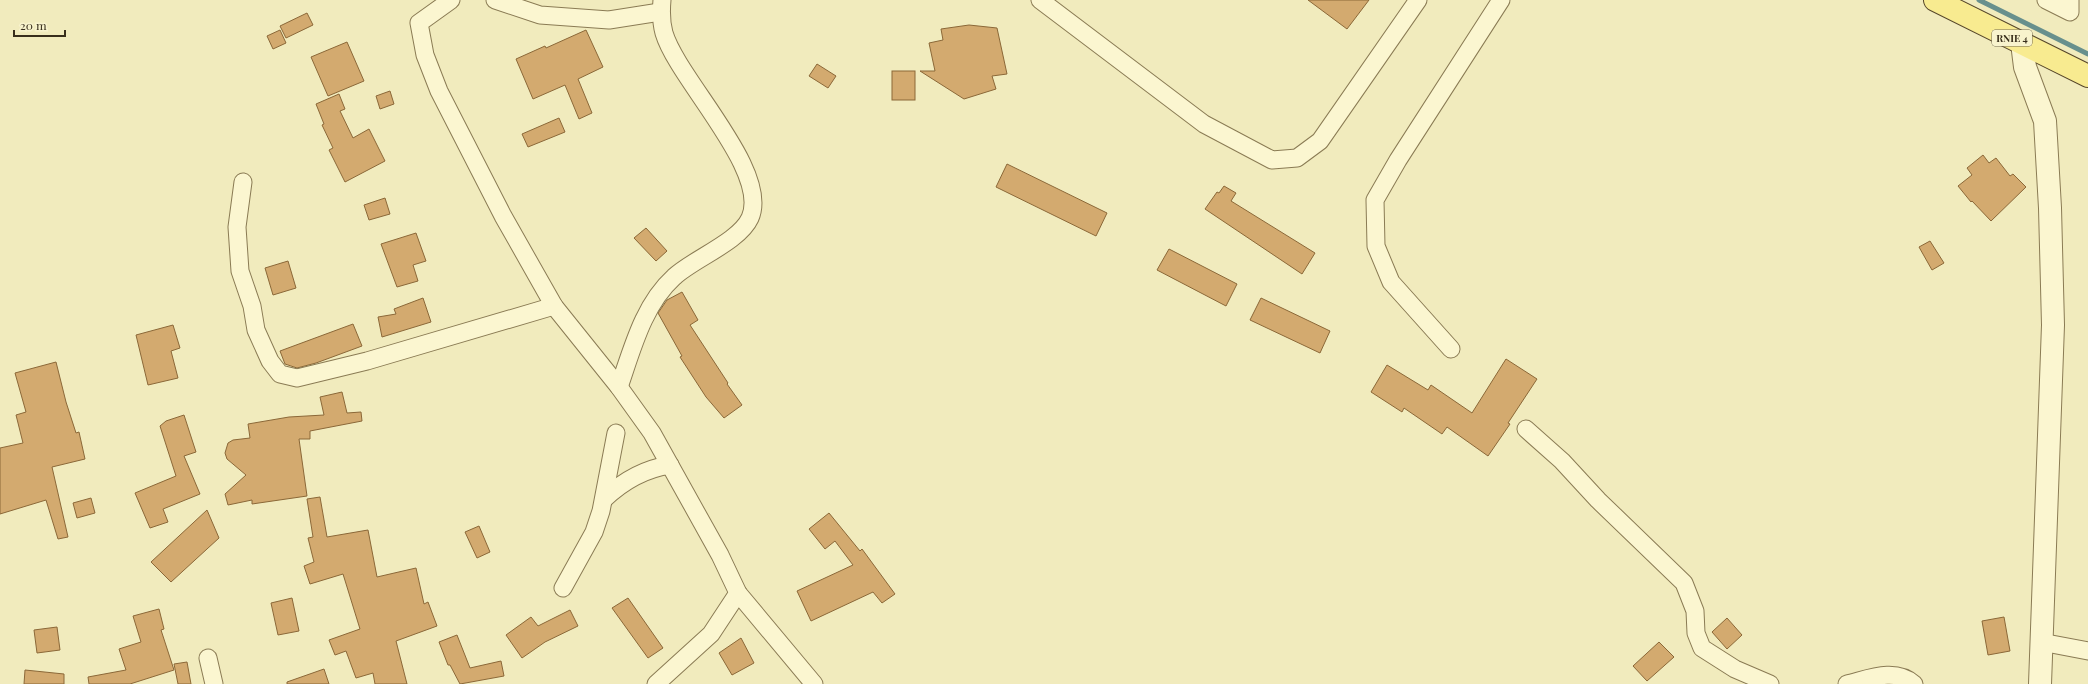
<svg xmlns="http://www.w3.org/2000/svg" width="2088" height="684" viewBox="0 0 2088 684" font-family="'Playfair Display',serif">
  <rect width="100%" height="100%" fill="#f1ebbd"/>
  <g fill="none" stroke-linecap="round" stroke-linejoin="round">
    <!-- stream -->
    <path stroke="#68908d" stroke-width="5" d="M1979 0 2088 54"/>
  </g>
  <!-- building -->
  <g fill="#d3aa6f" stroke="#8b6838">
    <path d="M1308 0H1369L1347 29Z"/>
    <path d="M307 13 313 25 286 38 280 26Z"/>
    <path d="M969 25 997 28 1007 74 992 76 996 89 964 99 920 71H935L929 43 943 40 941 29Z"/>
    <path d="M280 30 286 43 273 49 267 36Z"/>
    <path d="M586 30 603 67 578 79 592 113 579 119 565 85 533 99 516 59 545 46 546 48Z"/>
    <path d="M347 42 364 81 328 96 311 57Z"/>
    <path d="M817 64 836 76 828 88 809 76Z"/>
    <rect x="892" y="71" width="23" height="29"/>
    <path d="M390 91 394 104 380 109 376 96Z"/>
    <path d="M339 94 345 109 340 111 353 138 369 129 385 161 345 182 329 150 333 148 322 125 324 124 316 104Z"/>
    <path d="M559 118 565 132 528 147 522 134Z"/>
    <path d="M1983 155 1989 163 1996 158 2010 176 2013 174 2026 187 1991 221 1972 201 1971 202 1958 186 1972 175 1967 168Z"/>
    <path d="M1007 164 1107 213 1096 236 996 187Z"/>
    <path d="M1224 186 1236 193 1231 201 1315 253 1302 274 1205 209 1217 192 1219 193Z"/>
    <path d="M385 198 390 214 369 220 364 205Z"/>
    <path d="M646 228 667 251 656 261 634 238Z"/>
    <path d="M416 233 426 261 413 265 418 281 397 287 381 244Z"/>
    <path d="M1930 241 1944 263 1932 270 1919 247Z"/>
    <path d="M1169 249 1237 284 1226 306 1157 270Z"/>
    <path d="M288 261 296 288 273 295 265 268Z"/>
    <path d="M682 292 698 320 690 325 728 383 727 384 742 405 724 418 706 397 680 357 682 356 658 313 667 300Z"/>
    <path d="M423 298 431 322 382 337 378 317 396 314 394 309Z"/>
    <path d="M1261 298 1330 331 1320 353 1250 320Z"/>
    <path d="M353 324 362 346 316 363 297 368 285 364 280 351Z"/>
    <path d="M173 325 180 348 171 351 178 378 148 385 136 335Z"/>
    <path d="M1506 359 1537 379 1508 423 1510 424 1488 456 1447 427 1442 434 1404 408 1402 412 1371 392 1387 365 1428 390 1431 385 1472 413Z"/>
    <path d="M56 362 66 402 76 433 79 432 85 459 52 467 68 537 58 539 46 500 0 514V448L23 443 16 415 26 412 15 373Z"/>
    <path d="M342 392 347 413 361 412 362 421 310 431V439H299L307 496 252 504V500L228 505 225 494 246 475 227 459 225 453 228 443 233 440 250 438 248 424 289 417 324 415 320 397Z"/>
    <path d="M184 415 196 452 184 456 200 494 163 509 168 522 150 528 135 493 176 476 160 426 166 421Z"/>
    <path d="M320 497 327 537 368 530 377 577 416 568 424 604 428 602 437 626 396 641 407 684H375L373 673 356 678 346 651 335 655 329 640 360 629 343 574 310 584 304 566 314 562 308 538 313 537 307 499Z"/>
    <path d="M91 498 95 513 77 518 73 503Z"/>
    <path d="M207 510 219 538 171 582 151 562Z"/>
    <path d="M829 513 860 551 862 549 895 594 882 603 873 592 811 621 797 591 853 565 835 541 825 549 809 529Z"/>
    <path d="M479 526 490 552 477 558 465 532Z"/>
    <path d="M292 598 299 631 278 635 271 603Z"/>
    <path d="M628 598 663 648 648 658 612 608Z"/>
    <path d="M159 609 164 629 161 630 174 670 130 684H89L88 677 126 670 119 649 141 642 133 616Z"/>
    <path d="M570 610 578 626 545 642 522 658 506 635 531 617 538 626Z"/>
    <path d="M2004 617 2010 651 1988 655 1982 621Z"/>
    <path d="M1727 618 1742 635 1727 649 1712 632Z"/>
    <path d="M57 627 60 650 37 653 34 630Z"/>
    <path d="M457 635 470 668 501 661 504 676 460 684 450 665H448L439 642Z"/>
    <path d="M741 638 754 663 732 675 719 653Z"/>
    <path d="M1659 642 1674 657 1647 681 1633 666Z"/>
    <path d="M187 662 191 684H178L174 664Z"/>
    <path d="M324 669 329 684H287V682Z"/>
    <path d="M25 670 64 674V684H24Z"/>
  </g>
  <g fill="none" stroke-linecap="round" stroke-linejoin="round">
    <defs>
      <g id="minor">
        <path d="M451 0 419 23 425 55 439 91 503 216 554 306 619 387 652 433 720 555 738 593 814 684"/>
        <path d="M495 0 540 15 609 20 660 12"/>
        <path d="M1040 0 1204 124 1272 160 1297 158 1320 141 1418 0"/>
        <path d="M2046 0 2070 12V0"/>
        <path d="M243 182 237 227 240 271 252 306 256 330 270 361 280 374 297 378 367 361 554 306"/>
        <path d="M1451 349 1391 282 1376 246 1375 200 1398 160 1501 0"/>
        <path d="M619 387C632 350 643 305 674 277 693 259 739 242 750 218 771 171 678 80 664 33 661 22 661 11 662 0"/>
        <path d="M1526 429 1562 461 1598 500 1684 583 1695 611 1696 633 1702 648 1735 669 1770 684"/>
        <path d="M604 499C623 481 643 469 670 465"/>
        <path d="M563 588 594 532 601 511 616 433"/>
        <path d="M2041 642 2088 651"/>
        <path d="M208 658 214 684"/>
        <path d="M656 684 711 634 738 593"/>
        <path d="M1847 684C1868 679 1895 667 1914 684"/>
      </g>
      <path id="tertiary" d="M2022 43 2025 67 2045 121 2050 208 2053 325 2040 684"/>
      <path id="primary" d="M1935 0 2088 76"/>
    </defs>
    <!-- minor casing -->
    <use href="#minor" stroke="#8a7b54" stroke-width="19"/>
    <!-- tertiary casing -->
    <use href="#tertiary" stroke="#8a7b54" stroke-width="24"/>
    <!-- primary casing -->
    <use href="#primary" stroke="#57472a" stroke-width="24"/>
    <!-- minor -->
    <use href="#minor" stroke="#fbf6d0" stroke-width="17"/>
    <!-- tertiary -->
    <use href="#tertiary" stroke="#fbf6d0" stroke-width="22"/>
    <!-- primary -->
    <use href="#primary" stroke="#f8eb90" stroke-width="22"/>
  </g>
  <g text-anchor="middle" stroke-width="3" stroke-linejoin="round" paint-order="stroke">
    <!-- shield labels -->
    <rect fill="#f8f3cd" stroke="#726950" stroke-width="1" x="1992" y="30" width="40" height="16" rx="3"/>
    <g font-size="10" font-weight="bold" fill="#382e1b">
      <text x="2012" y="42">RNIE 4</text>
    </g>
  </g>
  <!-- scale -->
  <path d="M14 30v6h51v-6" fill="none" stroke="#382e1b" stroke-width="2"/>
  <text x="20" y="30" font-size="12" fill="#382e1b" stroke="#f8f3cd" stroke-width="3" paint-order="stroke">20 m</text>
</svg>
